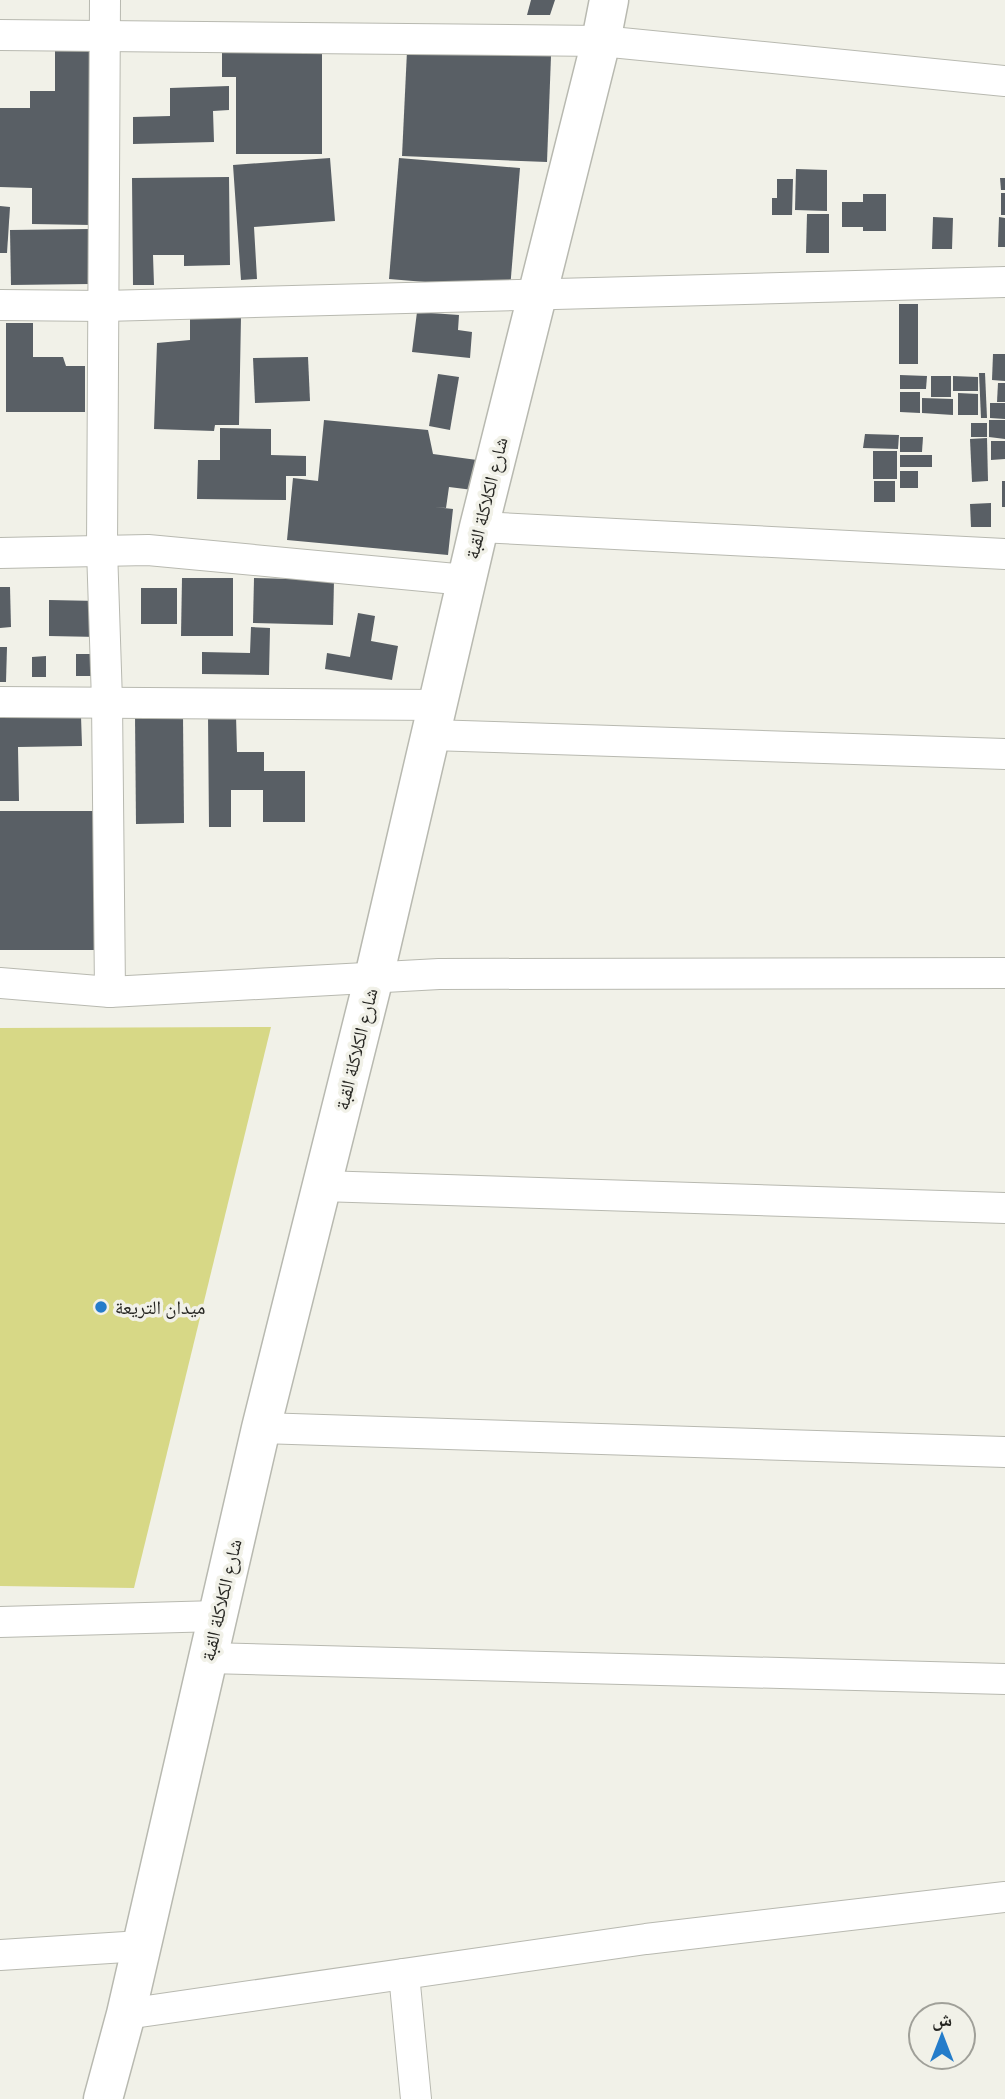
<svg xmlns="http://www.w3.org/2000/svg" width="1005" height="2099" viewBox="0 0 1005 2099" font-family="'Exo 2','Noto Naskh Arabic',sans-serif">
  <rect width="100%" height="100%" fill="#f1f1e8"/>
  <!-- green -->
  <path fill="#d7d886" d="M271 1027 134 1588 0 1586V1028Z"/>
  <!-- building -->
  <g fill="#595f65">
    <path d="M531 0H555L550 15H527Z"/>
    <path d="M55 51H92L91 225 32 224V188L0 187V108H30V91H55Z"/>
    <path d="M407 51 551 56 547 162 402 156Z"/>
    <path d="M222 52H322V154H236V77H222Z"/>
    <path d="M229 86V110L213 111 214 142 133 144V117L170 116V88Z"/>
    <path d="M330 158 335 221 254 227 257 279 241 280 233 165Z"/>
    <path d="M399 158 520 168 510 289 389 279Z"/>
    <path d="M796 169 827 170V211L795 210Z"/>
    <path d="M229 177 230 265 184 266V255H153L154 285H133L132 178Z"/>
    <path d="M1000 178H1005V190H1001Z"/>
    <path d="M777 179H793L792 215H772V198H777Z"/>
    <rect x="1001" y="193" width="4" height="22"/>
    <path d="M863 194H886V231H863V227H842V202H863Z"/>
    <path d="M0 206 10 207 7 253H0Z"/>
    <path d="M807 214H829V253H806Z"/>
    <path d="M933 217 953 218 952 249H932Z"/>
    <path d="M999 217 1005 218V247H998Z"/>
    <path d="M89 229 90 284 11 285 10 230Z"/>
    <rect x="899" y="304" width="19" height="60"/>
    <path d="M417 312 459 315 458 330 472 332 470 358 412 352Z"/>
    <path d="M190 314 241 317 239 425H215L214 431 154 429 157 343 190 340Z"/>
    <path d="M6 323H33V357H63L66 366H85V412H6Z"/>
    <path d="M993 354H1005V381L992 380Z"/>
    <path d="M308 357 310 401 255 403 253 358Z"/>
    <path d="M979 373H985L987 418H981Z"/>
    <path d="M438 374 459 377 450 430 429 426Z"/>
    <path d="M900 375 927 376 926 389H900Z"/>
    <rect x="931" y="376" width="20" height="21"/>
    <path d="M953 376 978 377V391H953Z"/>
    <path d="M998 383H1005V402H997Z"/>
    <path d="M900 392H920V413L900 412Z"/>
    <path d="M958 393 978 394V415H958Z"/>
    <path d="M922 398 953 399V415L922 413Z"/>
    <path d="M990 403H1005V419L990 418Z"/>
    <path d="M324 420 428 430 433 454 477 460 473 490 449 487 446 508 435 507 453 509 448 555 287 540 293 478 318 481Z"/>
    <path d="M989 420H1005V439L989 437Z"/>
    <rect x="971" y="423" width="16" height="14"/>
    <path d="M220 428 271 429V455L306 456V476H286V500L197 499 198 460H220Z"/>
    <path d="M865 434 899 435 898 449 863 448Z"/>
    <path d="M900 437H923L922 452H900Z"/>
    <path d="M987 438 988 481 972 482 970 439Z"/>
    <path d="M991 441H1005V459L991 460Z"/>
    <rect x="873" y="451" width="24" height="28"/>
    <rect x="900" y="455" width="32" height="12"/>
    <rect x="900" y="471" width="18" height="17"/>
    <rect x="874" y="481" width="21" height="21"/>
    <rect x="1002" y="481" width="3" height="26"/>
    <path d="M991 503V527H971L970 504Z"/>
    <path d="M182 578H233V636H181Z"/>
    <path d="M254 578 334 580 333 625 253 623Z"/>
    <path d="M0 587H10L11 627 0 628Z"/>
    <rect x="141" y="588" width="36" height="36"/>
    <path d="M49 600 98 601V637L49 636Z"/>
    <path d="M358 613 375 616 371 641 398 646 392 680 325 669 327 653 350 657Z"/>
    <path d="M251 627 270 628 269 675 202 674V652L250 653Z"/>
    <path d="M0 647H7L6 682H0Z"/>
    <path d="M76 654H96L97 676H76Z"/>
    <path d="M46 656V677H32V657Z"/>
    <path d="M208 715H236L237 752H264V771H305V822H263V790H231V827H209Z"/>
    <path d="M81 716 82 746 18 747 19 801H0V718Z"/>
    <path d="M135 716H183L184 823 136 824Z"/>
    <rect x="0" y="811" width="95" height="139"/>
  </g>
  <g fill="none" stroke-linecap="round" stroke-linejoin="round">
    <defs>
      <g id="street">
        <path d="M105 0 102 549 107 701 110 992"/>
        <path d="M0 35 601 41 1005 81"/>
        <path d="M0 305 104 306 1005 282"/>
        <path d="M479 527 1005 554"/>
        <path d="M0 553 148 550 466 580"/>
        <path d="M0 702 439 705"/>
        <path d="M431 735 1005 754"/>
        <path d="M0 983 110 992 439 974 1005 973"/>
        <path d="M321 1186 1005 1208"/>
        <path d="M261 1428 1005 1452"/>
        <path d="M0 1622 218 1616"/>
        <path d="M208 1658 1005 1679"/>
        <path d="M0 1955 141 1946"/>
        <path d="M404 1974 416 2099"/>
        <path d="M126 2014 646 1939 1005 1897"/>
      </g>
      <path id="secondary" d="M103 2099 126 2014 261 1428 374 977 479 527 601 41 609 0"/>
    </defs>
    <!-- street casing -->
    <use href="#street" stroke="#b8b9b0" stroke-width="32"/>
    <!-- secondary casing -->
    <use href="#secondary" stroke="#b8b9b0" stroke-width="41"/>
    <!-- street -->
    <use href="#street" stroke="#fff" stroke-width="30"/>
    <!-- secondary -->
    <use href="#secondary" stroke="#fff" stroke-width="38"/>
  </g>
  <!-- markers -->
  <circle fill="#247cca" stroke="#f1f1e8" stroke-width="2.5" cx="101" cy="1307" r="7"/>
  <g text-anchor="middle" stroke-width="7" stroke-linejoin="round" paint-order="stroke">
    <!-- street labels -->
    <g font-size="19" fill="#262622" stroke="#f1f1e8">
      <text transform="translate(486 498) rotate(-76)" y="7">شارع الكلاكلة القبة</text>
      <text transform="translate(356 1049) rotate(-76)" y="7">شارع الكلاكلة القبة</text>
      <text transform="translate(221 1600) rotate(-77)" y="7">شارع الكلاكلة القبة</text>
    </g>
    <!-- poi labels -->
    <g font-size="19" fill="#262622" stroke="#f1f1e8" text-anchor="start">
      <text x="115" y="1314">ميدان التريعة</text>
    </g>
  </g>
  <!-- north arrow -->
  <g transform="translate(942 2036)"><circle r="33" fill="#f1f1e8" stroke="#a0a099" stroke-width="2"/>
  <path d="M0-5L12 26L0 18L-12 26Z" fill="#247cca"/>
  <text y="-10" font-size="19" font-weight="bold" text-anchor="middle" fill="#262622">ش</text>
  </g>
</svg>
